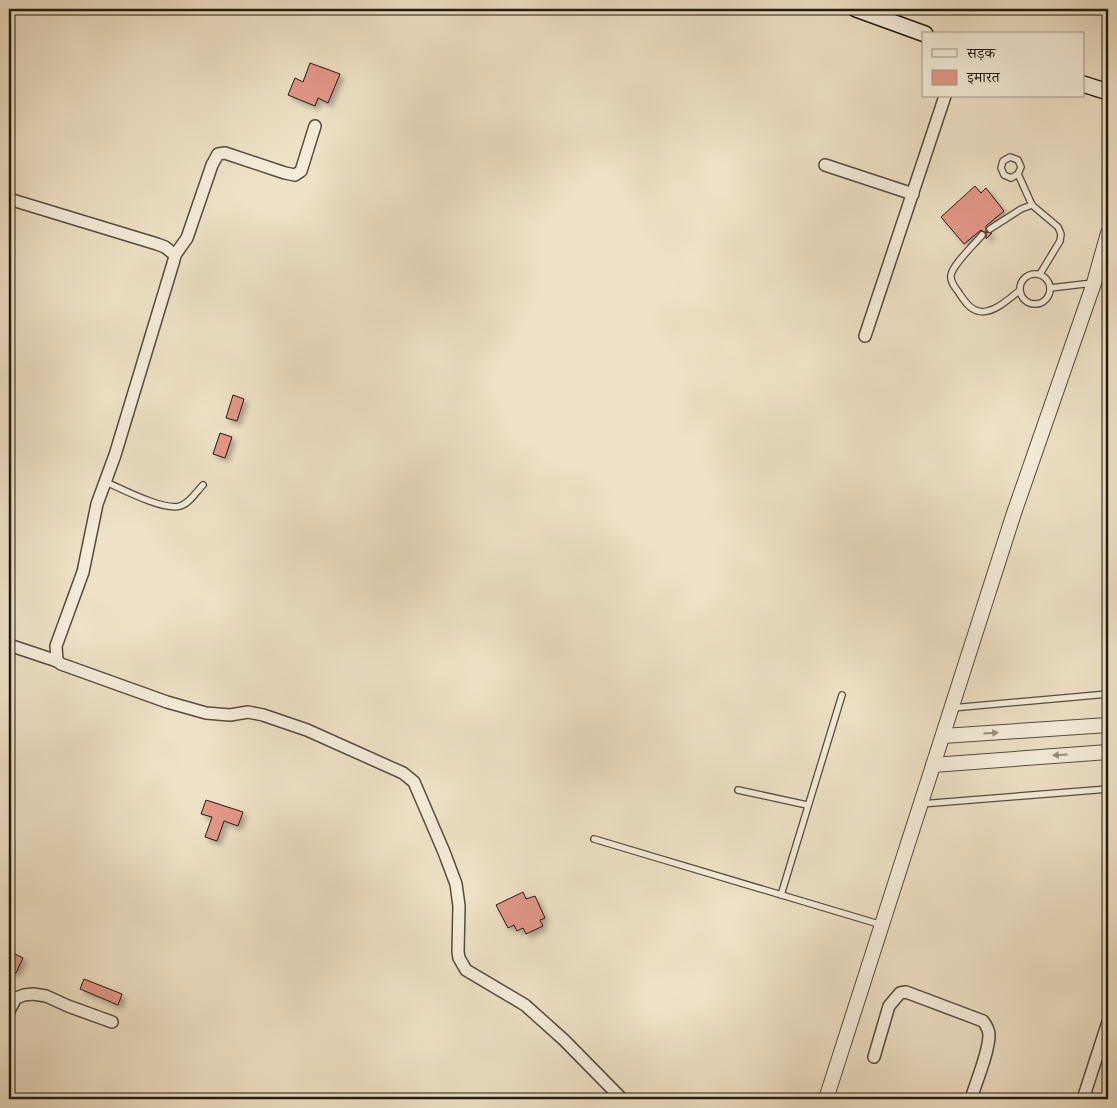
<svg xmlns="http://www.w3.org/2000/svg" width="1117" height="1108" viewBox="0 0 1117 1108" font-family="'EB Garamond','Noto Serif Devanagari',serif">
  <defs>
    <filter id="shadow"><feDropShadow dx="4" dy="4" stdDeviation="2.5" flood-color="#0004"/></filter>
  </defs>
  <rect width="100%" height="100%" fill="#eee1c5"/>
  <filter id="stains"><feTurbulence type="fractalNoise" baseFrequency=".004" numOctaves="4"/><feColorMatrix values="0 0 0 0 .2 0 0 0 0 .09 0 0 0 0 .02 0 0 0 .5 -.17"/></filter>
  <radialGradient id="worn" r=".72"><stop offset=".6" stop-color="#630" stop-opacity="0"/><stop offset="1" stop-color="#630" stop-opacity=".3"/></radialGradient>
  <!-- building -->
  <g fill="#e29787" stroke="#221a11" filter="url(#shadow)">
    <path d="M310 63 340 74 328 103 318 98 315 106 288 95 295 78 303 82Z"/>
    <path d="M975 186 981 193 986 188 1004 211 986 226V232L992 233 986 239V233L981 230 964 244 941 217Z"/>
    <path d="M233 395 244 399 237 421 226 418Z"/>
    <path d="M220 433 232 437 225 458 213 454Z"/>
    <path d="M206 800 243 812 238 826 224 821 217 841 205 837 212 817 201 814Z"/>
    <path d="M523 892 526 899 535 896 545 918 540 920 543 926 526 934 523 928 517 931 514 925 508 928 496 905Z"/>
    <path d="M9 951 23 958 16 973 9 970Z"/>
    <path d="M84 979 122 994 118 1005 80 989Z"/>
  </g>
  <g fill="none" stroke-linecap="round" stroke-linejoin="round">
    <defs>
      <g id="service">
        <path d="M1018 174 1021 167 1018 160 1010 157 1003 161 1001 168 1004 175 1011 178 1018 174 1032 205 1058 227 1061 234 1060 241 1040 274"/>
        <path d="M990 229 1021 209 1032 205"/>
        <path d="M982 235C975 244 953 264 951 275 950 282 955 287 959 293 963 299 969 309 978 311 992 315 1009 299 1019 291"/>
        <circle cx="1035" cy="289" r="15"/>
        <path d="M1050 288 1093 283"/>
        <path d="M106 482C122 489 164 511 180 506 189 504 197 491 203 485"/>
        <path d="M952 708 1108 694"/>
        <path d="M738 790 807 805"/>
        <path d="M921 804 1108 789"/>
        <path d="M594 839 882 925"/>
        <path d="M781 895 842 695"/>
      </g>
      <g id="minor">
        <path d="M825 165 913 194"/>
        <path d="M9 199 157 244 165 247 175 255 174 260 115 455 97 504 83 572 56 646 57 661"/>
        <path d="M175 255 187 238 212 165 218 154 225 153 285 173 295 175 301 171 315 126"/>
        <path d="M865 336 945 96"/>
        <path d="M9 645 57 661 61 664 167 702 206 713 230 715 248 712 263 715 307 730 403 773 414 782 444 852 456 884 459 906 458 952 459 958 466 970 525 1005 564 1040 622 1099"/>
        <path d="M9 1011 16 998 24 995 33 994 46 996 68 1006 112 1022"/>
        <path d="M874 1057 889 1006 900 993 906 992 983 1021C986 1025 989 1029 989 1035 989 1052 976 1082 971 1099"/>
        <path d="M9 1098 11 1099"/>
        <path d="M1083 1099 1108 1022"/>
      </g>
      <g id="tertiary">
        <path d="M943 736 1108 725"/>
        <path d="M933 765 1108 752"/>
        <path d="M826 1099 1014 513 1094 283 1108 233"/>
      </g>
      <g id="secondary">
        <path d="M856 9 925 34"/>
        <path d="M1083 84 1108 92"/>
      </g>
    </defs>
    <!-- service casing -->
    <use href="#service" stroke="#554c3e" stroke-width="8"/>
    <!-- minor casing -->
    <use href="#minor" stroke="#554c3e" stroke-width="14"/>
    <!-- tertiary casing -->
    <use href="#tertiary" stroke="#554c3e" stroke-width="16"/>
    <!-- secondary casing -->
    <use href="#secondary" stroke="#221a11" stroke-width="18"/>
    <!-- service -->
    <use href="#service" stroke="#f4ecd9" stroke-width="5.5"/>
    <!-- minor -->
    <use href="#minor" stroke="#f4ecd9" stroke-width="11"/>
    <!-- tertiary -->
    <use href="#tertiary" stroke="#f4ecd9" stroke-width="14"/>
    <!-- secondary -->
    <use href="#secondary" stroke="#f4ecd9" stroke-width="15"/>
  </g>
  <!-- one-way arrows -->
  <defs><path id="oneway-solid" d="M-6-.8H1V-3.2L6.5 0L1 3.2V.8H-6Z" transform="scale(1.25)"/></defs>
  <g fill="#968e7f">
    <use href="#oneway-solid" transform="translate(991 733) rotate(-4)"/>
    <use href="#oneway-solid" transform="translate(1060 755) rotate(176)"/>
  </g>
  <!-- margin -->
  <rect width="1117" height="1108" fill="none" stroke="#eee1c5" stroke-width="30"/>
  <rect x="10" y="10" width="1097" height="1088" fill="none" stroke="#221a11" stroke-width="2.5"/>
  <rect x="15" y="15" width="1087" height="1078" fill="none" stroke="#221a11"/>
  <!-- legend -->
  <rect x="922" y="32" width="162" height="65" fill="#f4ecd9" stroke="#a09889"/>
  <rect x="932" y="49" width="25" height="8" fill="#f4ecd9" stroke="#a09889"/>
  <text x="967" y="58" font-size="15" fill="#221a11">सड़क</text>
  <rect x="932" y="70" width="25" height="15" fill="#e29787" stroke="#a09889"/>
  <text x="967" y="82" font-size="15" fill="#221a11">इमारत</text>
  <rect width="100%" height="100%" filter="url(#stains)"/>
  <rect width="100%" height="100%" fill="url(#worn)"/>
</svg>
